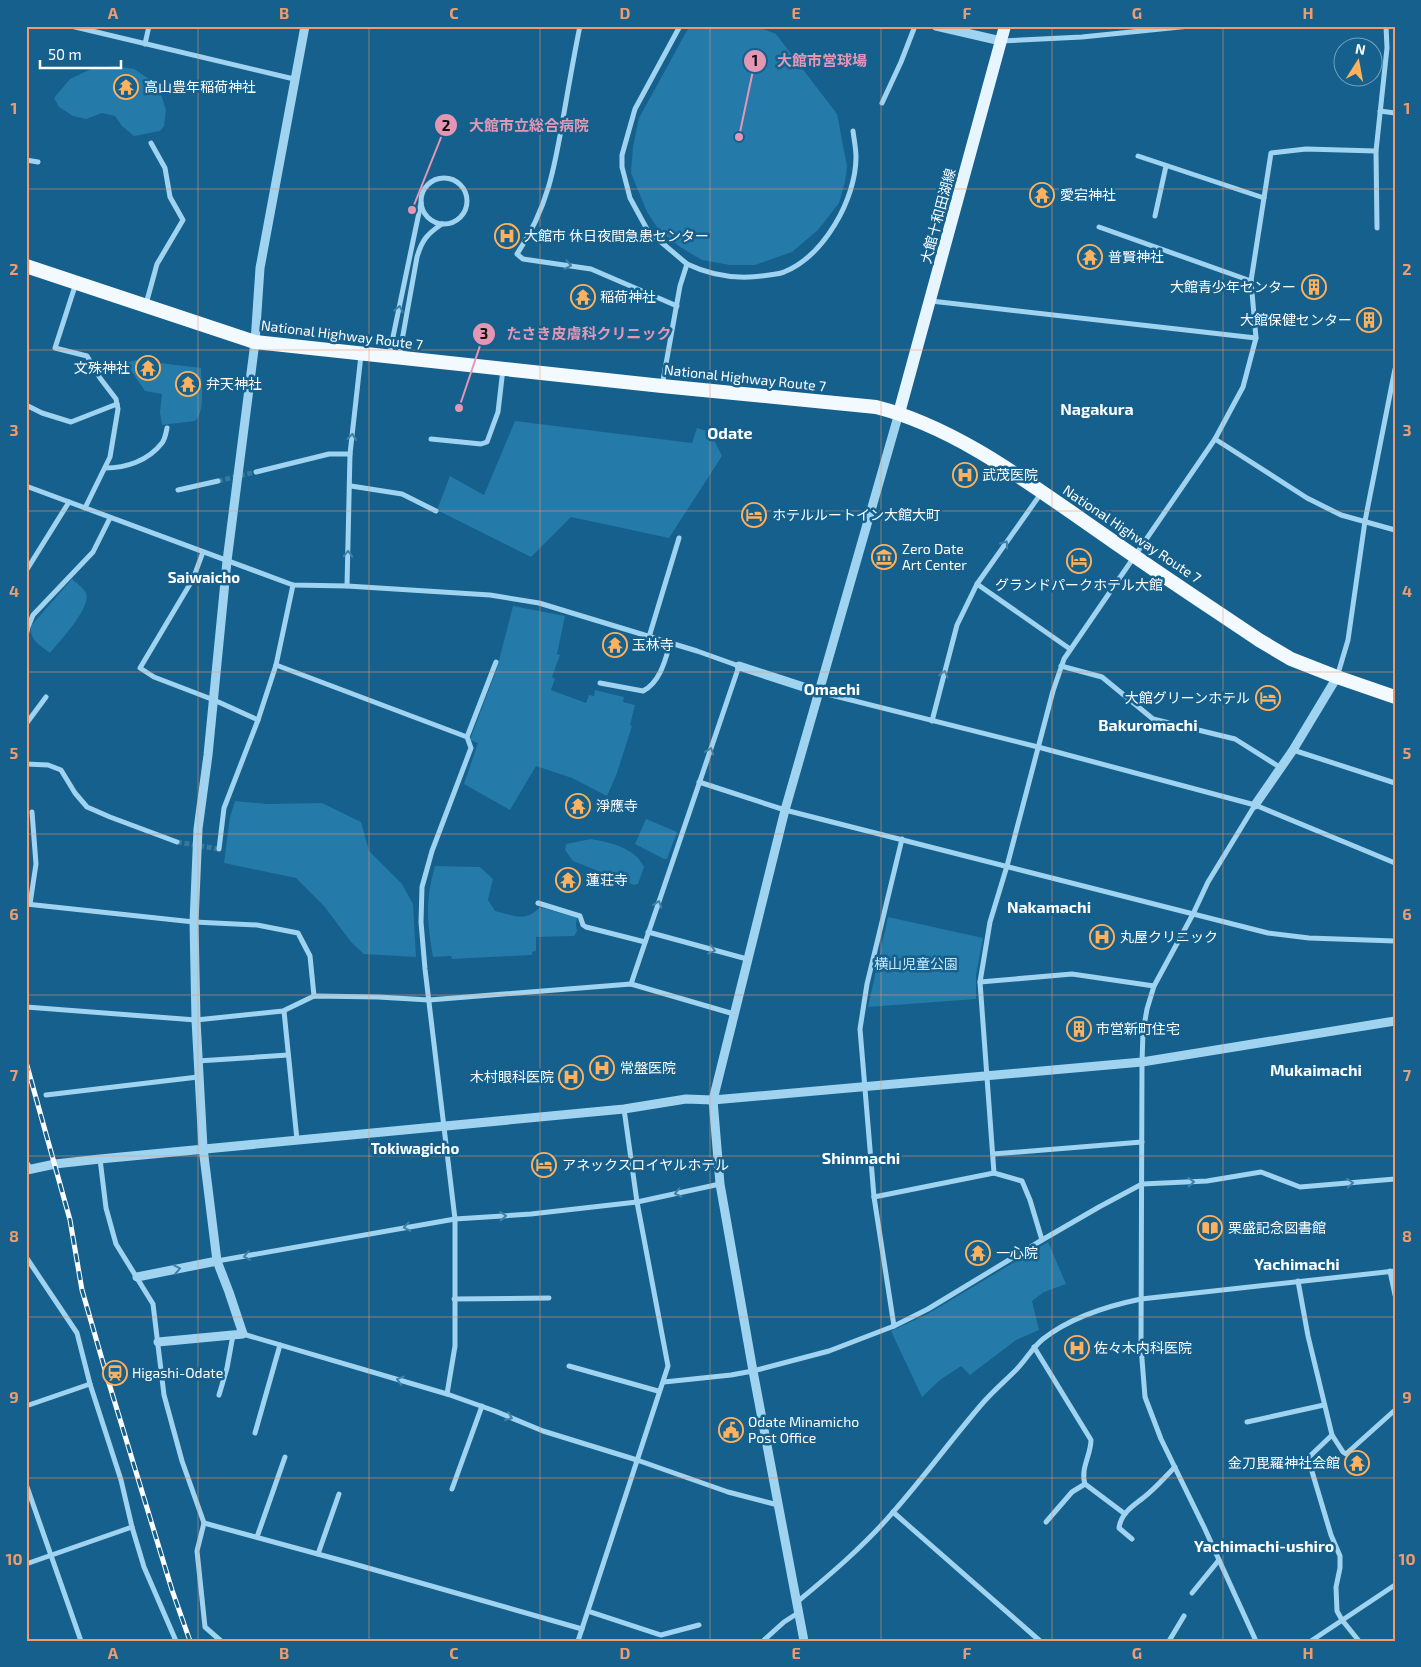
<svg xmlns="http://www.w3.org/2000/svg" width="1421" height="1667" viewBox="0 0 1421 1667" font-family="'Exo 2','Noto Sans JP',sans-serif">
  <rect width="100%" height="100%" fill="#15608c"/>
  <!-- green -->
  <g fill="#247aa9">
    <path d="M725 26H756L776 34 837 114 847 166 845 182 839 203 818 230 792 252 755 265H730L702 260 680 247 659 230 647 212 631 173 633 147 639 118 689 27Z"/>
    <path d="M115 66 134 69 158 85 166 110 164 126 160 131 134 136 122 126 115 116 102 113 86 119 73 116 59 107 54 98 70 79 91 69Z"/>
    <path d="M136 360 201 368C201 382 206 412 195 421L162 425 160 412 162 394 145 391 126 363Z"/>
    <path d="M515 421 692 443 697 428 710 432 722 456 669 538 571 517 531 557 437 510 450 476 484 495Z"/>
    <path d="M72 579C76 583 84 588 86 593 92 607 59 642 50 653 40 645 29 640 31 626Z"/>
    <path d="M513 606 565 616 557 654 560 655 552 677 555 679 551 690 586 703 589 695 594 696 595 690 624 697 623 702 635 705 630 725 632 726 617 773 607 796 572 778 536 766 510 810 464 784 478 743 470 740 497 668Z"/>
    <path d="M235 801 268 804 322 803 361 822 369 851 402 884 413 904 416 957 364 954 351 942 324 906 296 878 224 863 230 817Z"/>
    <path d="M646 819 677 832 667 859H664L635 844Z"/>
    <path d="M591 839C611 843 634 847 644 867L638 884 634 885 573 861 565 850 566 844Z"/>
    <path d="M435 866 480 867 493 879 488 900 495 911C513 915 526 923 540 907L577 918 576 925 577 931 574 936 536 937V951L532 952V955L452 959 451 956 433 957C427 920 425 902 435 866Z"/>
    <path d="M888 917 983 938 976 975V999L868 1007Z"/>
    <path d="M1048 1242 1066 1284 1044 1292 1032 1301 1039 1330 1016 1340 970 1375 961 1366 940 1380 922 1397 891 1331 926 1315Z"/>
  </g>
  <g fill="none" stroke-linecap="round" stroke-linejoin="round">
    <!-- minor-tunnel -->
    <g stroke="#38789d" stroke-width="5" stroke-dasharray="5 2.5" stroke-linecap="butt">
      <path d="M218 481 256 472"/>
      <path d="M177 842 219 849"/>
    </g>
    <!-- minor -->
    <g stroke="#9fd3f0" stroke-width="5">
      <path d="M71 26 294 79"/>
      <path d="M580 26C574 55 569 84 564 113 555 166 548 208 517 254L523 259 591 269 677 306"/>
      <path d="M1001 41 1082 37 1190 26"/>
      <path d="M145 44 149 26"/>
      <path d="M882 103 901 62 915 26"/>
      <path d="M1380 111 1395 113"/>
      <path d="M1138 156 1264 198"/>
      <path d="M26 160 38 162"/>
      <circle cx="444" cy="201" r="23"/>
      <path d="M1155 216 1166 166"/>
      <path d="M1099 227 1251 281"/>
      <path d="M1377 228 1376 151 1387 48 1386 26"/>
      <path d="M687 264C714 277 740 280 769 275 774 274 780 274 784 272 824 256 856 199 856 157 856 149 854 139 853 131"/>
      <path d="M76 283 55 348 87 356 100 378 116 399 118 409 110 457 85 508"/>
      <path d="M931 301 1256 338"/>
      <path d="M146 304 157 264 183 220 170 197 165 168 151 143"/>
      <path d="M389 356 421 203"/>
      <path d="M399 357 417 257C422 240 427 234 442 224"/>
      <path d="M662 386 680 286 687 264 648 231 630 198 622 167V155L635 109 680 26"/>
      <path d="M26 405 42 413 71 422 117 404"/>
      <path d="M431 439 481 444 487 442 498 412 503 369"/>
      <path d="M1215 439 1307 498 1341 515 1395 530"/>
      <path d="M105 468C126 468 148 461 162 443 165 439 166 433 167 428"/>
      <path d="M256 472 329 454H350"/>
      <path d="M26 486 293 585 347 586 490 595 539 603 697 651 739 666 631 984"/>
      <path d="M351 486 402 494 436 511"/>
      <path d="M178 490 218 481"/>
      <path d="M203 552 193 579 140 668 154 677 214 700 258 720"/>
      <path d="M26 571 69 502"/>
      <path d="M977 584 1070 649"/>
      <path d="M347 586 350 454 361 355"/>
      <path d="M26 636 28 627 33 615 93 552 110 518"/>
      <path d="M649 637 679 538"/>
      <path d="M276 665 467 737"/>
      <path d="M1061 666 1102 677 1153 719 1235 739 1281 768"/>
      <path d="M1337 677 1348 640 1365 521 1395 369"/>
      <path d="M600 683 643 691C660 682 665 661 670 644"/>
      <path d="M819 692 1038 747 1255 805 1395 863"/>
      <path d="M932 721 957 625 977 584 1042 492"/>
      <path d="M26 724 46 697"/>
      <path d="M1293 750 1395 783"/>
      <path d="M26 764 48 765 61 770 75 793 87 807 110 817 177 842"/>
      <path d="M699 782 785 810 1268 933 1309 938 1395 941"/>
      <path d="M1255 805 1208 882 1193 914 1154 986 1147 1009 1143 1032 1142 1062 1141 1347 1145 1397 1161 1439 1204 1527 1256 1641"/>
      <path d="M219 849 224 808 258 720 276 665 293 585"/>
      <path d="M538 903 580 916 583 925 586 927 645 942"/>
      <path d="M26 904 194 922 257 925 298 933 310 956 314 996"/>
      <path d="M30 904 36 864 32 812"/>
      <path d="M648 932 747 959"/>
      <path d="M980 982 1072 974 1154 986"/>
      <path d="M26 1007 196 1020 283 1011 314 996 378 997 429 1000 631 984 734 1014"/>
      <path d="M284 1011 297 1140"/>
      <path d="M198 1061 288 1055"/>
      <path d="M46 1095 198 1077"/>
      <path d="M993 1154 1142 1142"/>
      <path d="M100 1159 106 1208 116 1244 153 1304 164 1395 182 1461 204 1523 347 1562 582 1629"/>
      <path d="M994 1173 980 982 990 922 1007 866 1053 691 1064 659 1215 439 1243 387 1256 338 1251 281 1271 153 1306 149 1376 151"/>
      <path d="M26 1196V1170"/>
      <path d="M874 1197 994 1173 1022 1181 1030 1200 1042 1240"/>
      <path d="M26 1257 77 1333 90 1384 121 1480 132 1527 144 1567 176 1641"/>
      <path d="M217 1261 455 1219 531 1214 637 1202 720 1184"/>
      <path d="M1390 1271 1395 1295"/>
      <path d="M1298 1281 1308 1336 1332 1435 1308 1458 1331 1535 1340 1556V1568L1336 1587 1337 1611 1342 1620 1359 1641"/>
      <path d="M454 1299 549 1298"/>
      <path d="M894 1326 874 1197 860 1029 867 984 902 839"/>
      <path d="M243 1334 447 1394 495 1411 543 1431 637 1460 728 1492 778 1505"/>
      <path d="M1034 1347 1091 1440C1091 1455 1080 1469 1085 1484L1125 1514"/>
      <path d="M569 1366 658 1391"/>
      <path d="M664 1382 731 1375 753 1371 829 1351 894 1326 928 1309 1042 1240 1099 1207 1142 1184 1207 1181 1261 1172 1300 1187 1395 1179"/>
      <path d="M447 1394 455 1346V1219L425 969 421 922 422 887 432 851 471 748 467 737 496 662"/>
      <path d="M219 1395 227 1368 233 1335"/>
      <path d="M26 1406 90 1384"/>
      <path d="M1247 1422 1324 1405"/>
      <path d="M255 1433 280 1345"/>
      <path d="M1332 1435 1343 1452 1346 1454 1395 1410"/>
      <path d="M26 1484 81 1641"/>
      <path d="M452 1489 482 1406"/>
      <path d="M893 1512 1040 1641"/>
      <path d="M1046 1522 1072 1492 1085 1484"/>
      <path d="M204 1523 197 1551 205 1627 221 1641"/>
      <path d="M257 1537 285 1457"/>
      <path d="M1132 1539 1119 1528C1121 1513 1133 1506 1143 1498 1155 1489 1165 1477 1175 1467"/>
      <path d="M318 1554 339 1494"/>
      <path d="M26 1564 132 1527"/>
      <path d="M1192 1593 1219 1560"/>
      <path d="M797 1602C831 1574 865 1545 894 1511 924 1477 951 1440 981 1405 992 1392 1004 1382 1016 1370 1026 1360 1032 1348 1043 1339 1071 1317 1107 1306 1141 1299L1395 1271"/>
      <path d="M588 1611 661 1635 699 1625"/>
      <path d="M578 1641 668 1366 637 1202 624 1109"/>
      <path d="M763 1641 784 1622 798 1613"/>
      <path d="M1169 1641 1184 1616"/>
      <path d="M1311 1641 1395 1585"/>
    </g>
    <!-- tertiary -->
    <g stroke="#9fd3f0" stroke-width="9">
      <path d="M936 26 1001 41"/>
      <path d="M739 666 819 692"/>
      <path d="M1255 805 1293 750 1337 677"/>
      <path d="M26 1165 27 1170 55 1164 100 1159 624 1109 686 1099 713 1100 1142 1062 1395 1021"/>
      <path d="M137 1277 217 1261"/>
      <path d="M158 1342 243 1334 229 1292 217 1261 203 1148 196 1020 194 922 198 829 208 755 227 561 255 342 260 268 305 26"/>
      <path d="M804 1641 753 1371 720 1184 713 1100 785 810 899 413"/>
    </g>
    <!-- primary -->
    <path stroke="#e7f5ff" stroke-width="12" d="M899 413 1005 26"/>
    <!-- trunk -->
    <path stroke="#f3faff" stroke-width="14" d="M26 266 255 342 662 386 876 407C959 428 1034 487 1104 535 1155 571 1207 605 1259 640L1291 659 1337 677 1395 697"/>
    <defs>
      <path id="rail" d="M26 1062 70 1220 82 1290 108 1380 172 1590 190 1641"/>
    </defs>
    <!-- rail casing -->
    <use href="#rail" stroke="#fff" stroke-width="5"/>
    <!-- rail -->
    <use href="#rail" stroke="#15608c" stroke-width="3" stroke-dasharray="9" stroke-linecap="butt"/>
  </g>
  <!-- one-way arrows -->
  <defs><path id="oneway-chevron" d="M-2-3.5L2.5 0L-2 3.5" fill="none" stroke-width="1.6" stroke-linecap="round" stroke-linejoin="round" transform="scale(1.25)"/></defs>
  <g stroke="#3e82aa">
    <use href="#oneway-chevron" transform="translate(568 265) rotate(10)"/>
    <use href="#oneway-chevron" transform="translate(399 309) rotate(-78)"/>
    <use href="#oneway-chevron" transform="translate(352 437) rotate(-84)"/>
    <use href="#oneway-chevron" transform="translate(1005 544) rotate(-55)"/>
    <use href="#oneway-chevron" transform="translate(348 554) rotate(-88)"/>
    <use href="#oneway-chevron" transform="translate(944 674) rotate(-76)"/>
    <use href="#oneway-chevron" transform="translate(710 751) rotate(-71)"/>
    <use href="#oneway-chevron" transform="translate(658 904) rotate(-71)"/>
    <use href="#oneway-chevron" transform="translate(712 950) rotate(16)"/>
    <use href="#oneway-chevron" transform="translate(1191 1182) rotate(-3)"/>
    <use href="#oneway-chevron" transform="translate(1350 1183) rotate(-5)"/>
    <use href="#oneway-chevron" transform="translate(678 1193) rotate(168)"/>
    <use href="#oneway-chevron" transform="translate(503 1216) rotate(-3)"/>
    <use href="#oneway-chevron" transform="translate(407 1227) rotate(170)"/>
    <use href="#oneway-chevron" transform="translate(247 1256) rotate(169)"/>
    <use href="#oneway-chevron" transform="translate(177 1269) rotate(-11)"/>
    <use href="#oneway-chevron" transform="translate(400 1380) rotate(-164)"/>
    <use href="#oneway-chevron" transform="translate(509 1417) rotate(22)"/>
  </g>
  <!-- grid -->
  <path fill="none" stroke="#f19b6d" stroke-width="1" stroke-opacity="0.55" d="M198 26V1641M369 26V1641M540 26V1641M710 26V1641M881 26V1641M1052 26V1641M1223 26V1641M26 189H1395M26 350H1395M26 511H1395M26 672H1395M26 834H1395M26 995H1395M26 1156H1395M26 1317H1395M26 1478H1395"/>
  <!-- icons -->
  <defs>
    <symbol id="temple-ring" viewBox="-11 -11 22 22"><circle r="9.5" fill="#15608c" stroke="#ffb15d" stroke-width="1.5"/><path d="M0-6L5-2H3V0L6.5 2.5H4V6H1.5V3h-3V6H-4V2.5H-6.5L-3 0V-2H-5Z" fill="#ffb15d"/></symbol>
    <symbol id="hospital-ring" viewBox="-11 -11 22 22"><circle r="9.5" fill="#15608c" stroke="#ffb15d" stroke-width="1.5"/><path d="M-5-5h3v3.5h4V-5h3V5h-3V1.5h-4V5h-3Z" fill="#ffb15d"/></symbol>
    <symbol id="building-ring" viewBox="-11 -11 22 22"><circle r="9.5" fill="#15608c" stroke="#ffb15d" stroke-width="1.5"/><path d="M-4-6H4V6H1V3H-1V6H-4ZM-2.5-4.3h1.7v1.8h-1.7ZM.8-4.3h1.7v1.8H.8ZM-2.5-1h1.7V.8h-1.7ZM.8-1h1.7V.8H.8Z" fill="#ffb15d"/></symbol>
    <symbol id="hotel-ring" viewBox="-11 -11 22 22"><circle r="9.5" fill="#15608c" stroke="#ffb15d" stroke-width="1.5"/><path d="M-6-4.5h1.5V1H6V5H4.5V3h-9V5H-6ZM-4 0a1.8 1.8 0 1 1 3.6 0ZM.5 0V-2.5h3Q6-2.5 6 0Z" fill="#ffb15d"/></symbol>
    <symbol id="museum-ring" viewBox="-11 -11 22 22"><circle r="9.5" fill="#15608c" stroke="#ffb15d" stroke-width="1.5"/><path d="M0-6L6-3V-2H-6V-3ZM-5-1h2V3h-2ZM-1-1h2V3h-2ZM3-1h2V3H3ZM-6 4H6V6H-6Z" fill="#ffb15d"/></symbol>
    <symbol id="library-ring" viewBox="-11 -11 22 22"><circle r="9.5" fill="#15608c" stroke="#ffb15d" stroke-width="1.5"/><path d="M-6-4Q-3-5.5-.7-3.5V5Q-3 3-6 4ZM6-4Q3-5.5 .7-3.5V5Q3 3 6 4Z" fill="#ffb15d"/></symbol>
    <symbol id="station-ring" viewBox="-11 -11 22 22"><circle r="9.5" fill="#15608c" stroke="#ffb15d" stroke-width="1.5"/><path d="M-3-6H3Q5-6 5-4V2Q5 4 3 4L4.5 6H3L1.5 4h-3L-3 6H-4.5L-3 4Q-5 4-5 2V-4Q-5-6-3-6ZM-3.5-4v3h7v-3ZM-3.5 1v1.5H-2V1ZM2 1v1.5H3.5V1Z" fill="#ffb15d"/></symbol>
    <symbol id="civic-ring" viewBox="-11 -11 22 22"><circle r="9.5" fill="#15608c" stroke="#ffb15d" stroke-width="1.5"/><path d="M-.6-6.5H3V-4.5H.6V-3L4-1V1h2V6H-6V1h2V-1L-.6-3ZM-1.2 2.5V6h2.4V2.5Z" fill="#ffb15d"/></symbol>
  </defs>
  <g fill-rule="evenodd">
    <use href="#temple-ring" x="112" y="73" width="28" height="28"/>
    <use href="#temple-ring" x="1028" y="181" width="28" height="28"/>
    <use href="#hospital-ring" x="493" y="222" width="28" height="28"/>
    <use href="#temple-ring" x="1076" y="243" width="28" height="28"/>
    <use href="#building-ring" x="1300" y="273" width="28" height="28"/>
    <use href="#temple-ring" x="569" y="283" width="28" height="28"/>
    <use href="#building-ring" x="1355" y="306" width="28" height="28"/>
    <use href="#temple-ring" x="134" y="354" width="28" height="28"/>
    <use href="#temple-ring" x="174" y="370" width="28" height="28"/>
    <use href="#hospital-ring" x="951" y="461" width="28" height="28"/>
    <use href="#hotel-ring" x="740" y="501" width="28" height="28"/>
    <use href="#museum-ring" x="870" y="543" width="28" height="28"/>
    <use href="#hotel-ring" x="1065" y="547" width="28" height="28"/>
    <use href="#temple-ring" x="601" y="631" width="28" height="28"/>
    <use href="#hotel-ring" x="1254" y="684" width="28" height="28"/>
    <use href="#temple-ring" x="564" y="792" width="28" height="28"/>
    <use href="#temple-ring" x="554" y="866" width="28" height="28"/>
    <use href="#hospital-ring" x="1088" y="923" width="28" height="28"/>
    <use href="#building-ring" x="1065" y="1015" width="28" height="28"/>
    <use href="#hospital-ring" x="588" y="1054" width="28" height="28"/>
    <use href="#hospital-ring" x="557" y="1063" width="28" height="28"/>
    <use href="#hotel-ring" x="530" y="1151" width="28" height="28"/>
    <use href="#library-ring" x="1196" y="1214" width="28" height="28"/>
    <use href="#temple-ring" x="964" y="1239" width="28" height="28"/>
    <use href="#hospital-ring" x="1063" y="1334" width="28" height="28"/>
    <use href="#station-ring" x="101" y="1359" width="28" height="28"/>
    <use href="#civic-ring" x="717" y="1416" width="28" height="28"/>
    <use href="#temple-ring" x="1343" y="1449" width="28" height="28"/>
  </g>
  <g text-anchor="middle" stroke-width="5" stroke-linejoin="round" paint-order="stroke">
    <!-- poi labels -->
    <g font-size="14" fill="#fff" stroke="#15608c" text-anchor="start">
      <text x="144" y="92">高山豊年稲荷神社</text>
      <text x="1060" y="200">愛宕神社</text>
      <text x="524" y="241">大館市 休日夜間急患センター</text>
      <text x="1108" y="262">普賢神社</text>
      <text x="1296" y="292" text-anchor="end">大館青少年センター</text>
      <text x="600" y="302">稲荷神社</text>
      <text x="1352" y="325" text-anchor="end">大館保健センター</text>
      <text x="130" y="373" text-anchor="end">文殊神社</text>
      <text x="206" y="389">弁天神社</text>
      <text x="982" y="480">武茂医院</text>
      <text x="772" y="520">ホテルルートイン大館大町</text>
      <text x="902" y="554">Zero Date<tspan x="902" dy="16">Art Center</tspan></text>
      <text x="1079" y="590" text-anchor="middle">グランドパークホテル大館</text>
      <text x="632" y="650">玉林寺</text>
      <text x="1250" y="703" text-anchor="end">大館グリーンホテル</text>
      <text x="596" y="811">淨應寺</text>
      <text x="586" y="885">蓮荘寺</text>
      <text x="1120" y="942">丸屋クリニック</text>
      <text x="1096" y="1034">市営新町住宅</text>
      <text x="620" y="1073">常盤医院</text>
      <text x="554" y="1082" text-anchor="end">木村眼科医院</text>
      <text x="562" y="1170">アネックスロイヤルホテル</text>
      <text x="1228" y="1233">栗盛記念図書館</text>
      <text x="996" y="1258">一心院</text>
      <text x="1094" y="1353">佐々木内科医院</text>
      <text x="132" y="1378">Higashi-Odate</text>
      <text x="748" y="1427">Odate Minamicho<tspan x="748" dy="16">Post Office</tspan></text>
      <text x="1340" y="1468" text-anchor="end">金刀毘羅神社会館</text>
    </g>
    <!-- street labels -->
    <g font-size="14" fill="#fff" stroke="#15608c">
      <text transform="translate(938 216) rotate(-75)" y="5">大館十和田湖線</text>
      <text transform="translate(342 335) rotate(7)" y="5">National Highway Route 7</text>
      <text transform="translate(745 378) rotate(6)" y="5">National Highway Route 7</text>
      <text transform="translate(1132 534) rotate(34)" y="5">National Highway Route 7</text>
    </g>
    <!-- park labels -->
    <g font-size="14" fill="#c5e8fb" stroke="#15608c">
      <text x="916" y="969">横山児童公園</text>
    </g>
    <!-- neighbourhood labels -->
    <g font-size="15" font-weight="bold" fill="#fff" stroke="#15608c">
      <text x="204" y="583">Saiwaicho</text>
      <text x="415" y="1154">Tokiwagicho</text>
    </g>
    <!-- quarter labels -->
    <g font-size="16" font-weight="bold" fill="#fff" stroke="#15608c">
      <text x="1097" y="415">Nagakura</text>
      <text x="730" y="439">Odate</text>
      <text x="832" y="695">Omachi</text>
      <text x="1148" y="731">Bakuromachi</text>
      <text x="1049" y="913">Nakamachi</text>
      <text x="1316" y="1076">Mukaimachi</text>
      <text x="861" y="1164">Shinmachi</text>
      <text x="1297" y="1270">Yachimachi</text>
      <text x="1264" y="1552">Yachimachi-ushiro</text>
    </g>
  </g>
  <!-- callouts -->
  <path fill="none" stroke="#e497b5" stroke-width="2" d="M739 137L755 61M412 210L446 125M459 408L484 334"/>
  <g fill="#e497b5" stroke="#15608c" stroke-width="2">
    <circle cx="739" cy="137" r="5"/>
    <circle cx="412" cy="210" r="5"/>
    <circle cx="459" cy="408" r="5"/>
    <circle cx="755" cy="61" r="12"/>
    <circle cx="446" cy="125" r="12"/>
    <circle cx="484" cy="334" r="12"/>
  </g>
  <g font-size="15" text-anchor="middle" font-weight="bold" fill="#111">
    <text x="755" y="66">1</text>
    <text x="446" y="131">2</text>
    <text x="484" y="339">3</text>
  </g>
  <g font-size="15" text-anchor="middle" font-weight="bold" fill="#e497b5" stroke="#15608c" stroke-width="5" stroke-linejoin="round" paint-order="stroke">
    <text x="822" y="66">大館市営球場</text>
    <text x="529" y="131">大館市立総合病院</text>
    <text x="589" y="339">たさき皮膚科クリニック</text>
  </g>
  <!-- border -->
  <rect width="1421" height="1667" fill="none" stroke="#15608c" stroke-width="55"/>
  <!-- north arrow -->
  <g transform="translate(1358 62) rotate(11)"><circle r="24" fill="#15608c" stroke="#73a0ba"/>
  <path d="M0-4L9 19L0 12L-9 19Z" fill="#ffb15d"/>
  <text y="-8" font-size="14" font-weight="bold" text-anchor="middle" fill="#ffffff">N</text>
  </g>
  <!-- scale -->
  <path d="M40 60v8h81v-8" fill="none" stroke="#ffffff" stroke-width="2.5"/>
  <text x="48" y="60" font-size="15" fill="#ffffff" stroke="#15608c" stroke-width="4" paint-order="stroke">50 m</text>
  <rect x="28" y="28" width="1366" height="1612" fill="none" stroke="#f19b6d" stroke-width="2"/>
  <g font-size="16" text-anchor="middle" font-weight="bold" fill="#f19b6d">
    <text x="113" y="19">A</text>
    <text x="284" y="19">B</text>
    <text x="454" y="19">C</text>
    <text x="625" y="19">D</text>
    <text x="796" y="19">E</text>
    <text x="967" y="19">F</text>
    <text x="1137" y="19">G</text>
    <text x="1308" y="19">H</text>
    <text x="14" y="114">1</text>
    <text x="1407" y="114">1</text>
    <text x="14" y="275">2</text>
    <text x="1407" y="275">2</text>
    <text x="14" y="436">3</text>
    <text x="1407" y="436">3</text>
    <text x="14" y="597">4</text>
    <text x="1407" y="597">4</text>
    <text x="14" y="759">5</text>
    <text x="1407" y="759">5</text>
    <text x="14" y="920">6</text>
    <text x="1407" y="920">6</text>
    <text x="14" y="1081">7</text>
    <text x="1407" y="1081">7</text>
    <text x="14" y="1242">8</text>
    <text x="1407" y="1242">8</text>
    <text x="14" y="1403">9</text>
    <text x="1407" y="1403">9</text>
    <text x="14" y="1565">10</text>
    <text x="1407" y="1565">10</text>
    <text x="113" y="1659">A</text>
    <text x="284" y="1659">B</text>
    <text x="454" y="1659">C</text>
    <text x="625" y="1659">D</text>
    <text x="796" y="1659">E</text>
    <text x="967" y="1659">F</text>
    <text x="1137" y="1659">G</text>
    <text x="1308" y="1659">H</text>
  </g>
</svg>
